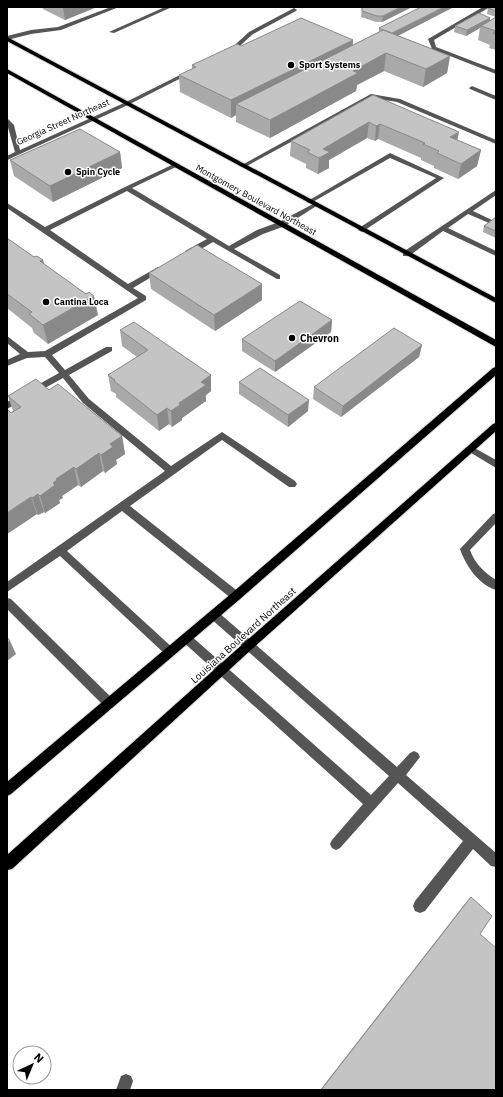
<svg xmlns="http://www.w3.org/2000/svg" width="503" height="1097" viewBox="0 0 503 1097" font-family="'IBM Plex Sans',sans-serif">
  <rect width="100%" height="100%" fill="#fff"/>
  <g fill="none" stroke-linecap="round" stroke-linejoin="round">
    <defs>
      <g id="major">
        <path d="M7 37 496 298V303L7 41Z"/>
        <path d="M7 69 496 340V347L7 73Z"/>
        <path d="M496 367V375L240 599 11 794 7 796V782L232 593 493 368Z"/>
        <path d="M496 423V431L252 649 12 869 7 870V855L244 643 493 424Z"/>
      </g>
    </defs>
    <!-- major casing -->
    <use href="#major" stroke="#dbdbdb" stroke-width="2"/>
    <!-- minor -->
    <g fill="#555" fill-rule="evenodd">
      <path d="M111 7H119L61 30 31 34 7 40V36L31 30 58 27Z"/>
      <path d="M165 7H172L114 33 109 32Z"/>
      <path d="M483 7H490L434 40 436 47 496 70V74L432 49 428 39Z"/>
      <path d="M294 8 297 10 296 11 253 34 231 54 226 53 249 32Z"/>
      <path d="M188 71 193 72 128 105 7 160V156L15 152 7 124V118L14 125 20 150 124 103Z"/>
      <path d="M472 86 496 96V100L470 89 469 88Z"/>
      <path d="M371 94 400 99 496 140V144L397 102 372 98 245 167 240 166Z"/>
      <path d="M390 153 444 178 362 232 358 230 359 228 436 178 390 158 311 203 306 202Z"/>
      <path d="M176 163 179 165 178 166 132 188 229 246 257 230 279 222 313 204 318 205 285 226 263 234 234 249 280 275V279H277L213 242 191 255H185V251L207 239 127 191 50 230 128 284 158 267H161L165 269 133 288 146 296V300L52 355 65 370 106 347H112V351L69 375 89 399 171 466 222 432 295 481 297 484 295 487H289L222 440 130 506 240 593 241 596 240 599 236 600 232 599 122 511 67 551 174 649 175 652 174 655 170 657 166 655 60 556 7 592V582L165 471 83 403 63 378 7 409V402L59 373 45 357 27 358 7 366V360L20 354 7 343V336L28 352 45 351 138 298 7 208V203L45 227 125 187Z"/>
      <path d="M496 190V195L473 211 496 222V226L468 214 448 228 496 251V256L443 231 409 256H403V252Z"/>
      <path d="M471 446 496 460V468L468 451 466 449 468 447Z"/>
      <path d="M496 513V523L470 550C475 564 484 572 496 580V590C478 584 466 566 460 549L493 514Z"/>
      <path d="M7 598 11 599 113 699 115 703 113 707 109 708 105 707 7 609Z"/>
      <path d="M214 610 218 612 397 767 410 753 414 751 418 753 420 757 406 775 496 853V867L491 866 473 849 425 911 420 913 415 911 413 906 415 901 463 841 398 783 340 848 336 850 332 848 330 844 332 840 363 804 182 641 181 638 182 635 186 633 190 635 371 795 389 776 210 618 209 615 210 612Z"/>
      <path d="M126 1074 131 1076 133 1081 130 1090H116L121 1076Z"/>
    </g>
    <!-- major -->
    <use href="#major" fill="#000" fill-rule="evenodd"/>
  </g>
  <!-- wall -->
  <g fill="#a9a9a9">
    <path d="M42 7H97L65 20 43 9Z"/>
    <path d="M365 7H412L382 22H376L361 17 362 8Z"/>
    <path d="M496 7V17L487 14 488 8Z"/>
    <path d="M496 17V50L489 48 490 45 478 40 480 28 466 36 454 32 455 26 490 18V21Z"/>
    <path d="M379 28 450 56 447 73 423 87 384 71 357 85 356 91 270 138 236 122V115L231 118 180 92 179 75 192 69V65L241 46 353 40V45L379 32Z"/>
    <path d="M373 95 457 140 481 150 477 166 458 179 434 168V166L421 160V158L378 139 375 141 367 138 329 160V168L318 174 306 168V164L290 156 291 141Z"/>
    <path d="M120 152 122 168 53 202 14 176 10 160Z"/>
    <path d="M496 217V238L483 232 484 226Z"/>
    <path d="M7 238 34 257 43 260 44 264 98 315 48 344 34 333 32 328 7 308Z"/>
    <path d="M149 273 262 300 215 331 151 289Z"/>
    <path d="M332 320 331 332 275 372 242 351V339Z"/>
    <path d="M120 330 211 375V391L206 395V401L182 418V420L172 427 169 424 159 431 116 397V394L111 391 108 375 137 357 122 346Z"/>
    <path d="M422 345 419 357 341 417 313 399 314 387Z"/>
    <path d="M239 382 308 411 288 427 239 394Z"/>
    <path d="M49 390 122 436 125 454 116 460 117 464 105 473 103 471 81 487 78 485 62 496 63 498 59 500 60 503 45 513 44 512 38 515 37 514 7 534 11 413 13 411 8 396Z"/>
    <path d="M471 897 480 934 496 1090H320L463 906Z"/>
  </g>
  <!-- shaded-wall -->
  <g fill="#898989">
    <path d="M63 7H97L65 20Z"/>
    <path d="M401 7H412L382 22 383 16Z"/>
    <path d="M444 7H454L392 39V33Z"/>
    <path d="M490 18 489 23 481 26 480 28 466 36 467 30Z"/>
    <path d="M353 40 352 57 236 104V115L231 118V100Z"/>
    <path d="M386 53 384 71 357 85 356 91 270 138V120L353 71Z"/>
    <path d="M450 56 447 73 423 87 426 69Z"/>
    <path d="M369 122 367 138 329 160V168L318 174 319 158 323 149Z"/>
    <path d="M380 124 378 139 375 141 376 126Z"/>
    <path d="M459 132 456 147 450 137Z"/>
    <path d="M481 150 477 166 458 179 461 164Z"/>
    <path d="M120 152 122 168 53 202 50 186Z"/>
    <path d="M43 260 47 278 40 261Z"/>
    <path d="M262 284V300L215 331 214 315Z"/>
    <path d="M94 296 98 315 48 344 43 325Z"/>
    <path d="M332 320 331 332 275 372V361Z"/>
    <path d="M422 345 419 357 341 417 343 406Z"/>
    <path d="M211 375V391L206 395V401L182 418V420L172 427 171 411 201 382Z"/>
    <path d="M309 400 308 411 288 427V415Z"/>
    <path d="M167 408 169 424 159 431 157 415Z"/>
    <path d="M122 436 125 454 116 460 117 464 105 473 101 455 110 444Z"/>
    <path d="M99 453 103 471 81 487 76 469Z"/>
    <path d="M74 467 78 485 62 496 63 498 59 500 60 503 45 513 40 496 53 483 56 479Z"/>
    <path d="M38 494 44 512 38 515 32 498Z"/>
    <path d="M31 497 37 514 7 534V513Z"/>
    <path d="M10 641 16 654 7 661V643Z"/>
  </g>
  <!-- building -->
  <g fill="#c4c4c4" stroke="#898989">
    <path d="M365 7H401L383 16H377L362 11V8Z"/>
    <path d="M421 7H444L392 33 379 28Z"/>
    <path d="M490 7H496V11L488 8Z"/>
    <path d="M479 13 490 18 467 30 455 26Z"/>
    <path d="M496 17V34L493 33 496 31 481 26Z"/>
    <path d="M301 18 353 40 231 100 179 75 196 67 192 65 237 44 241 46Z"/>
    <path d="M383 30 450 56 426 69 386 53 353 71 358 73 270 120 236 104Z"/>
    <path d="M373 95 459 132 450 137 481 150 461 164 437 153 439 151 423 144 425 143 380 124 376 126 369 122 323 149 330 152 319 158 307 152 310 150 291 141Z"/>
    <path d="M80 129 120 152 50 186 10 160Z"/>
    <path d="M496 217V231L484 226Z"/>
    <path d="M7 238 34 257 37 256 43 260 40 261 86 294 89 292 94 296 43 325 29 314 32 312 7 294Z"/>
    <path d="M197 245 262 284 214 315 149 273Z"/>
    <path d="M300 301 332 320 275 361 242 339Z"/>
    <path d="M134 322 211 375 201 382 206 385 179 403 180 405 171 411 167 408 157 415 114 381 115 380 108 375 148 350 120 330Z"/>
    <path d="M394 328 422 345 343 406 314 387Z"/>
    <path d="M260 368 309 400 288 415 239 382Z"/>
    <path d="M36 379 49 390 58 384 122 436 110 444 113 447 101 455 99 453 76 469 74 467 56 479 57 480 53 483 55 485 40 496 38 494 32 498 31 497 7 513V409L11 413 21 407 8 396Z"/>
    <path d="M7 637 10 641 7 643Z"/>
    <path d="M471 897 492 916 480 934 496 948V1090H321Z"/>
  </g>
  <!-- markers -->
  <g fill="#000" stroke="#fff" stroke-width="1.5">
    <circle cx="291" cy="65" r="4"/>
    <circle cx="68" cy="172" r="4"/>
    <circle cx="46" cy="302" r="4"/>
    <circle cx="292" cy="338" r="4"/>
  </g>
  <g text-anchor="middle" stroke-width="3" stroke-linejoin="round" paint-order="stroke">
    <!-- far-poi labels -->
    <g font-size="9" font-weight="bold" fill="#000" stroke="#fff" text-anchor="start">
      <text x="299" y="68">Sport Systems</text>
      <text x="76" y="175">Spin Cycle</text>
      <text x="54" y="305">Cantina Loca</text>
    </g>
    <!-- far-street labels -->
    <g font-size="9" fill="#000" stroke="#fff">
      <text transform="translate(63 122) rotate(-24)" y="3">Georgia Street Northeast</text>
      <text transform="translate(256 200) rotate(29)" y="3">Montgomery Boulevard Northeast</text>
    </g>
    <!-- poi labels -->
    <g font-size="10" font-weight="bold" fill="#000" stroke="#fff" text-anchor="start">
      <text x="300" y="342">Chevron</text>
    </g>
    <!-- street labels -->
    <g font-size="10" fill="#000" stroke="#fff">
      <text transform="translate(243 635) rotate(-42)" y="4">Louisiana Boulevard Northeast</text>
    </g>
  </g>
  <!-- border -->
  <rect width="503" height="1097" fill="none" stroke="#000000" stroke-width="16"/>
  <!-- north arrow -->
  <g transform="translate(32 1065) rotate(44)"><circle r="19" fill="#ffffff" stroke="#999999"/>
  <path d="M0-3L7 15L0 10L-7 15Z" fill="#000000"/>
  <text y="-6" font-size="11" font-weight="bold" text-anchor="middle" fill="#000000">N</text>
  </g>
</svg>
